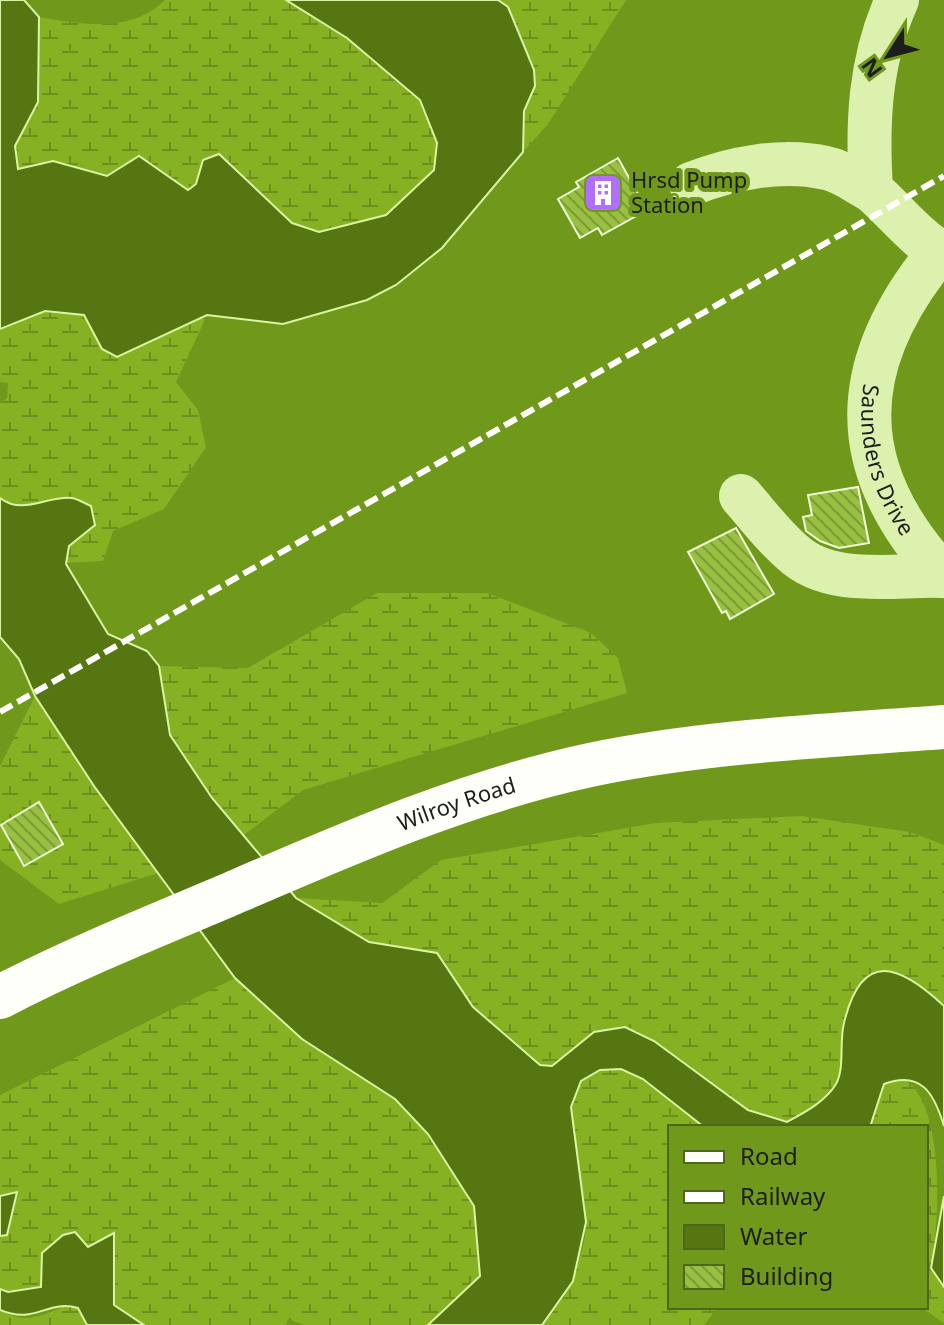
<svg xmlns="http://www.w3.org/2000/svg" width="944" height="1325" viewBox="0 0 944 1325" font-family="'Noto Sans',sans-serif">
  <defs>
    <pattern id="wetland-marsh" width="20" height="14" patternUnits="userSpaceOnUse" patternTransform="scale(2)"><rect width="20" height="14" fill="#86b123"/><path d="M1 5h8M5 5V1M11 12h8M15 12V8" fill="none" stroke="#6d8f1e"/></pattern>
    <pattern id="building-back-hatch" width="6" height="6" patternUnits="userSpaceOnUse" patternTransform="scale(2)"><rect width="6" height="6" fill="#99bf43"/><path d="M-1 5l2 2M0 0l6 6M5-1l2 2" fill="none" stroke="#7c9b37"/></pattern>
  </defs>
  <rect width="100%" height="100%" fill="#70981a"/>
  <!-- wetland -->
  <g fill="url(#wetland-marsh)">
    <path d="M165 0H286L347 38 420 100 437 143 434 170 386 215 319 232 292 223 219 154 203 160 196 184 188 190 139 156 107 176 53 161 18 169 15 146 38 102 39 17C82 25 132 33 165 0Z"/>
    <path d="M498 0H626L548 124 523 152 524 111 535 87 508 7Z"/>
    <path d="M45 311 84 315 102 349 117 357 207 315 176 382 198 410 206 447 164 509 113 531 103 561 66 563 69 546 95 525 72 498C50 502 19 513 0 498V404L7 398 8 383 0 382V329Z"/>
    <path d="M377 593H487L591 633 618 658 627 693 303 790 244 835 212 798 170 735 159 666 248 668Z"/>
    <path d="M35 696 158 873 59 904 0 860V766Z"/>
    <path d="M801 816 910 832 944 845V1006C900 965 862 948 844 1023 839 1041 845 1069 836 1084 825 1102 805 1112 787 1123L748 1110 654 1041 594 1032 552 1066 540 1065 473 1007 437 953 369 942 297 898 382 903 441 860 656 823Z"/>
    <path d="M235 978 302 1039 395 1099 428 1134 474 1206 480 1276 428 1325H304L288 1319 286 1325H144L114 1306V1234C85 1255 39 1304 0 1289V1236L7 1235 17 1192 0 1196V1095Z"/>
    <path d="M621 1069 643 1079 704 1127H670V1307H718L704 1325H542C563 1294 587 1259 586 1219 586 1185 558 1108 581 1081 590 1070 608 1070 621 1069Z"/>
    <path d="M902 1077C944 1101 941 1213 931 1268L944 1287V1323L921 1307H926V1127H870L884 1084Z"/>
    <path d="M67 1305 78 1308 87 1325H0V1310C25 1325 42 1316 67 1305Z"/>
  </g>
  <!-- water -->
  <g fill="#557611" stroke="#dbf3a2" stroke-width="2">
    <path d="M0 0H24L39 17 38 102 15 146 18 169 53 161 107 176 139 156 188 190 196 184 203 160 219 154 292 223 319 232 386 215 434 170 437 143 420 100 347 38 286 0H498L508 7 534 70 535 86 524 111 523 152 442 248 396 285 367 300 283 324 207 315 117 357 102 349 84 315 45 311 0 329Z"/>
    <path d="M0 498C23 516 48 495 72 498 78 499 86 504 91 506L95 525 69 546 66 564 108 634 147 651 159 666 170 735 212 798 296 898 369 942 437 953 473 1007 540 1065 552 1066 594 1032 625 1027 654 1041 748 1110 787 1122C805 1112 825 1102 836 1084 845 1068 839 1041 844 1023 862 948 900 965 944 1006V1126C934 1093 921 1070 884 1084L870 1127H704L643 1079 621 1069 600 1070 581 1081 571 1107 586 1222 573 1281 542 1325H428L480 1276 474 1206 428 1134 395 1099 302 1039 235 978 94 786 35 696 19 659 0 637Z"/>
    <path d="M17 1192 7 1235 0 1236V1196Z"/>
    <path d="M944 1196V1287L931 1268Z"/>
    <path d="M75 1232 88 1247 114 1233V1305L144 1325H87L78 1308C47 1299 36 1325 0 1310V1289L8 1292 41 1287 42 1253 63 1235Z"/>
  </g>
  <!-- building -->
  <g fill="url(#building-back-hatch)" stroke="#f0fbd6" stroke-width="2">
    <path d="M618 158 647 210 602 235 598 228 580 238 558 199 579 187 576 182Z"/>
    <path d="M858 487 869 543 839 548 820 541 806 531 803 517 812 515 808 495Z"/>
    <path d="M736 528 774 594 730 619 726 611 722 613 688 552Z"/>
    <path d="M39 802 63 844 24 866 1 825Z"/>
  </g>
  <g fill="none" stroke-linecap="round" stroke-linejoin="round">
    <!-- minor -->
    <g stroke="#ddf1af" stroke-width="44">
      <path d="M897 0C869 62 867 124 871 190 891 206 923 247 944 252"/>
      <path d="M691 184C732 168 783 158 826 168 842 171 857 183 871 190"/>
      <path id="s1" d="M940 251C847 363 843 468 944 576"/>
      <path d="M741 496C758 515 773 536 792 552 830 588 895 574 943 576"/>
    </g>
    <!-- major -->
    <path stroke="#fdfff8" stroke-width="44" id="s2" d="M0 997C73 959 150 928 226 896 344 845 464 792 590 765 705 741 826 736 944 727"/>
    <!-- rail -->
    <path stroke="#fff" stroke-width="6" stroke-dasharray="14 6" stroke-linecap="butt" d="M0 712 944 176"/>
  </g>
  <!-- icons -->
  <defs>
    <symbol id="building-square" viewBox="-11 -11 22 22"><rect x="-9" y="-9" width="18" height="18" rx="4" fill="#b16eff" stroke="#70981a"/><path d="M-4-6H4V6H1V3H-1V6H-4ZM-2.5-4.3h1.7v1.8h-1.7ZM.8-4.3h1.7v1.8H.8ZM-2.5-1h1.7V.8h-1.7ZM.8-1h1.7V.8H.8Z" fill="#fff"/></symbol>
  </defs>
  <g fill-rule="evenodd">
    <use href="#building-square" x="581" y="171" width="44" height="44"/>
  </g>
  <g text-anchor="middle" stroke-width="8" stroke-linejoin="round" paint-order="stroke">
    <!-- poi labels -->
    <g font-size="22" fill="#1d1d1d" stroke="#70981a" text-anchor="start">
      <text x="631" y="188">Hrsd Pump<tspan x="631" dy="25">Station</tspan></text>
    </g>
    <!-- street labels -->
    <g font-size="22" fill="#1d1d1d" stroke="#70981a">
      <text dy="8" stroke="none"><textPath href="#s1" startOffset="230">Saunders Drive</textPath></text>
      <text dy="8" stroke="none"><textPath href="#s2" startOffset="496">Wilroy Road</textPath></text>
    </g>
  </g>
  <!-- legend -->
  <rect x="668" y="1125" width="260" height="184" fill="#70981a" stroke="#4f671b" stroke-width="2"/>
  <rect x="684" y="1151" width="40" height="12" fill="#fdfff8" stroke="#4f671b" stroke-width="2"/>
  <text x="740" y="1165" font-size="24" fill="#1d1d1d">Road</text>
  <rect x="684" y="1191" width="40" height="12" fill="#ffffff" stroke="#4f671b" stroke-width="2"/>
  <text x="740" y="1205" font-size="24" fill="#1d1d1d">Railway</text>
  <rect x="684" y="1225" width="40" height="24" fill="#557611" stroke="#4f671b" stroke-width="2"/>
  <text x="740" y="1245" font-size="24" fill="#1d1d1d">Water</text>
  <rect x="684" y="1265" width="40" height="24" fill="url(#building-back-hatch)" stroke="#4f671b" stroke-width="2"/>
  <text x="740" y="1285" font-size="24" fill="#1d1d1d">Building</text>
  <!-- north arrow -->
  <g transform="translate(888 56) rotate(234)" stroke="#70981a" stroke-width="6" paint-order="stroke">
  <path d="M0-6L14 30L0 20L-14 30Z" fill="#1d1d1d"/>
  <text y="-12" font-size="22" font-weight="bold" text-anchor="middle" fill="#1d1d1d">N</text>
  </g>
</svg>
